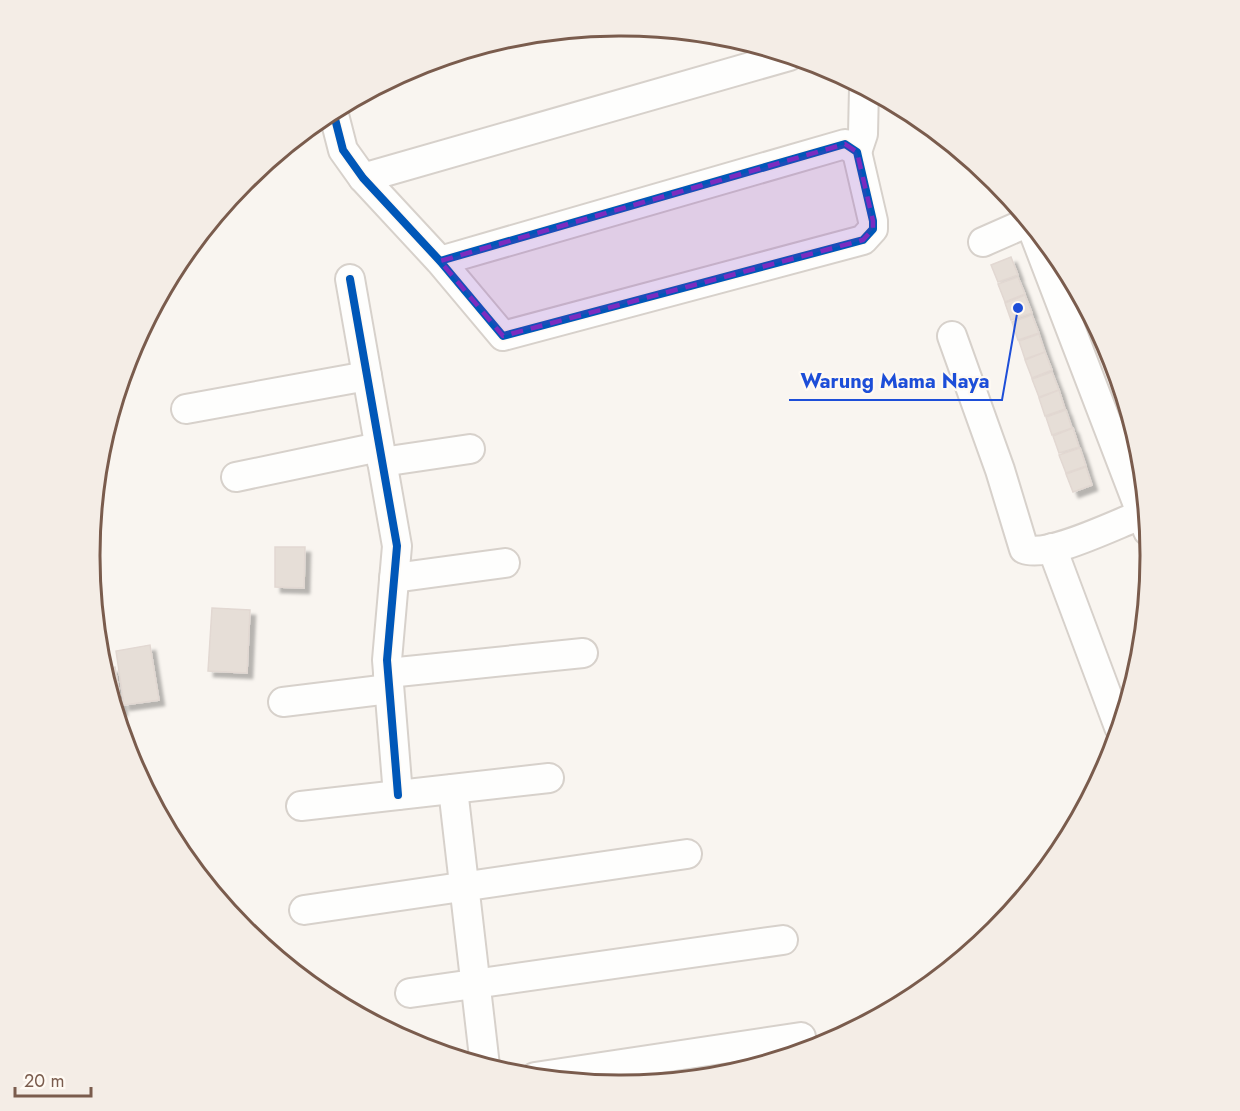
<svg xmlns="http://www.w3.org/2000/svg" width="1240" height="1111" viewBox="0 0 1240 1111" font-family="Jost,sans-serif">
  <defs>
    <filter id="shadow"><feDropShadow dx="5.5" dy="5.5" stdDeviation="1.5" flood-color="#0004"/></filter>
  </defs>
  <rect width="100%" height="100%" fill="#f9f5f0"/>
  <!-- building -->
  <g fill="#e6ded7" stroke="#e2d8d2" stroke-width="1.5" filter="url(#shadow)">
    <path d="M1011 257 1018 275 998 282 991 265Z"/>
    <path d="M1018 277 1025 294 1005 302 998 284Z"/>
    <path d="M1025 295 1032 313 1011 320 1005 303Z"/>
    <path d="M1032 315 1039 333 1018 340 1012 322Z"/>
    <path d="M1039 334 1045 352 1025 359 1019 341Z"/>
    <path d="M1101 337 1110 354 1105 356 1099 338Z"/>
    <path d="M1045 352 1052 370 1032 378 1025 360Z"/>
    <path d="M1111 355 1116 374 1112 375 1106 357Z"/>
    <path d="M1052 372 1059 390 1039 397 1032 379Z"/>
    <path d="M1116 375 1122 393 1119 394 1112 376Z"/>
    <path d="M1059 390 1065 409 1045 416 1039 398Z"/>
    <path d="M1122 394 1128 412 1125 413 1119 395Z"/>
    <path d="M1066 410 1072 428 1052 435 1046 417Z"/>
    <path d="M1128 413 1134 432H1132L1126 414Z"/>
    <path d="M1073 428 1079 447 1059 453 1053 436Z"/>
    <path d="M1080 448 1086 466 1066 473 1059 455Z"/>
    <path d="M1086 467 1092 485 1073 492 1066 474Z"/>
    <path d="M275 547H305L304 588 275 587Z"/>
    <path d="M212 608 250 610 247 673 208 671Z"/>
    <path d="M150 645 159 700 124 705 116 651Z"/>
    <path d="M115 667 122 710 116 711 103 669Z"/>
  </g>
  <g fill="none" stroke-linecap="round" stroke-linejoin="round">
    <defs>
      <g id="minor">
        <path d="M333 111 343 150 363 178 440 261 503 336 863 240 873 229V221L857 152 845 144 440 261"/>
        <path d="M857 152 863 134 864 88"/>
        <path d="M363 178 789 56"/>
        <path d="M983 242 1024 224 1032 228 1148 531"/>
        <path d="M350 279 397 546 387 660 398 795"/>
        <path d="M952 336 1000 470 1024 549C1049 559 1119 522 1146 513"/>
        <path d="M186 409 367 376"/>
        <path d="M382 462 470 449"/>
        <path d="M236 477 379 447"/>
        <path d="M1052 548 1119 727"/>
        <path d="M394 578 505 563"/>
        <path d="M388 673 583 653"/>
        <path d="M283 702 389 689"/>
        <path d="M453 789 485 1066"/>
        <path d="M301 806 549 778"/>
        <path d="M304 910 687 854"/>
        <path d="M410 993 783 940"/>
        <path d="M535 1077 801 1037"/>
      </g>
    </defs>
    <!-- minor casing -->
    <use href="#minor" stroke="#d7d1cb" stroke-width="32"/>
    <!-- minor -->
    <use href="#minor" stroke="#fefefd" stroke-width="28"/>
    <defs>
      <g id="cycleway">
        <path d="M333 111 343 150 363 178 440 261 503 336 863 240 873 229V221L857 152 845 144 440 261"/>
        <path d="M350 279 397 546 387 660 398 795"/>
      </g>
    </defs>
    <!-- cycleway casing -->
    <use href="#cycleway" stroke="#fffaf3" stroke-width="11"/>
    <!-- cycleway -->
    <use href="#cycleway" stroke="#0057b8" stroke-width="8"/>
  </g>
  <!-- marked area -->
  <path fill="#7b2cbf" fill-opacity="0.2" stroke="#7b2cbf" stroke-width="4.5" stroke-dasharray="12 8" stroke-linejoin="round" d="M845 144 857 152 873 221V229L863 240 503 336 440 261Z"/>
  <!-- crop -->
  <path d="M0 0H1240V1111H0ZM619 36H621A519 519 0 0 1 1140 555V556A519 519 0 0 1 621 1075H619A519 519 0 0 1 100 556V555A519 519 0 0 1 619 36Z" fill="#f4ede6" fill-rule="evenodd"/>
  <path fill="none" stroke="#7a5c4d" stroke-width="3" d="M619 36H621A519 519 0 0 1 1140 555V556A519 519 0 0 1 621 1075H619A519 519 0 0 1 100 556V555A519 519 0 0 1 619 36Z"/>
  <!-- callouts -->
  <path fill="none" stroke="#1d4ed8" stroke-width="2" d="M1018 308L1002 400H789"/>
  <circle fill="#1d4ed8" stroke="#fffaf3" stroke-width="2" cx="1018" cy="308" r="6"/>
  <g font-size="20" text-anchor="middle" font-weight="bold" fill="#1d4ed8" stroke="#fffaf3" stroke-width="4.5" stroke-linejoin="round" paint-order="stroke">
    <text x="895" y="388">Warung Mama Naya</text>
  </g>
  <!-- scale -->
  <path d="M15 1087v9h76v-9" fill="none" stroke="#7a5c4d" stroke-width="3"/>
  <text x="24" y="1087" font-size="18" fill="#7a5c4d" stroke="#fffaf3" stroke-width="4.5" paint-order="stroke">20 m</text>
</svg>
